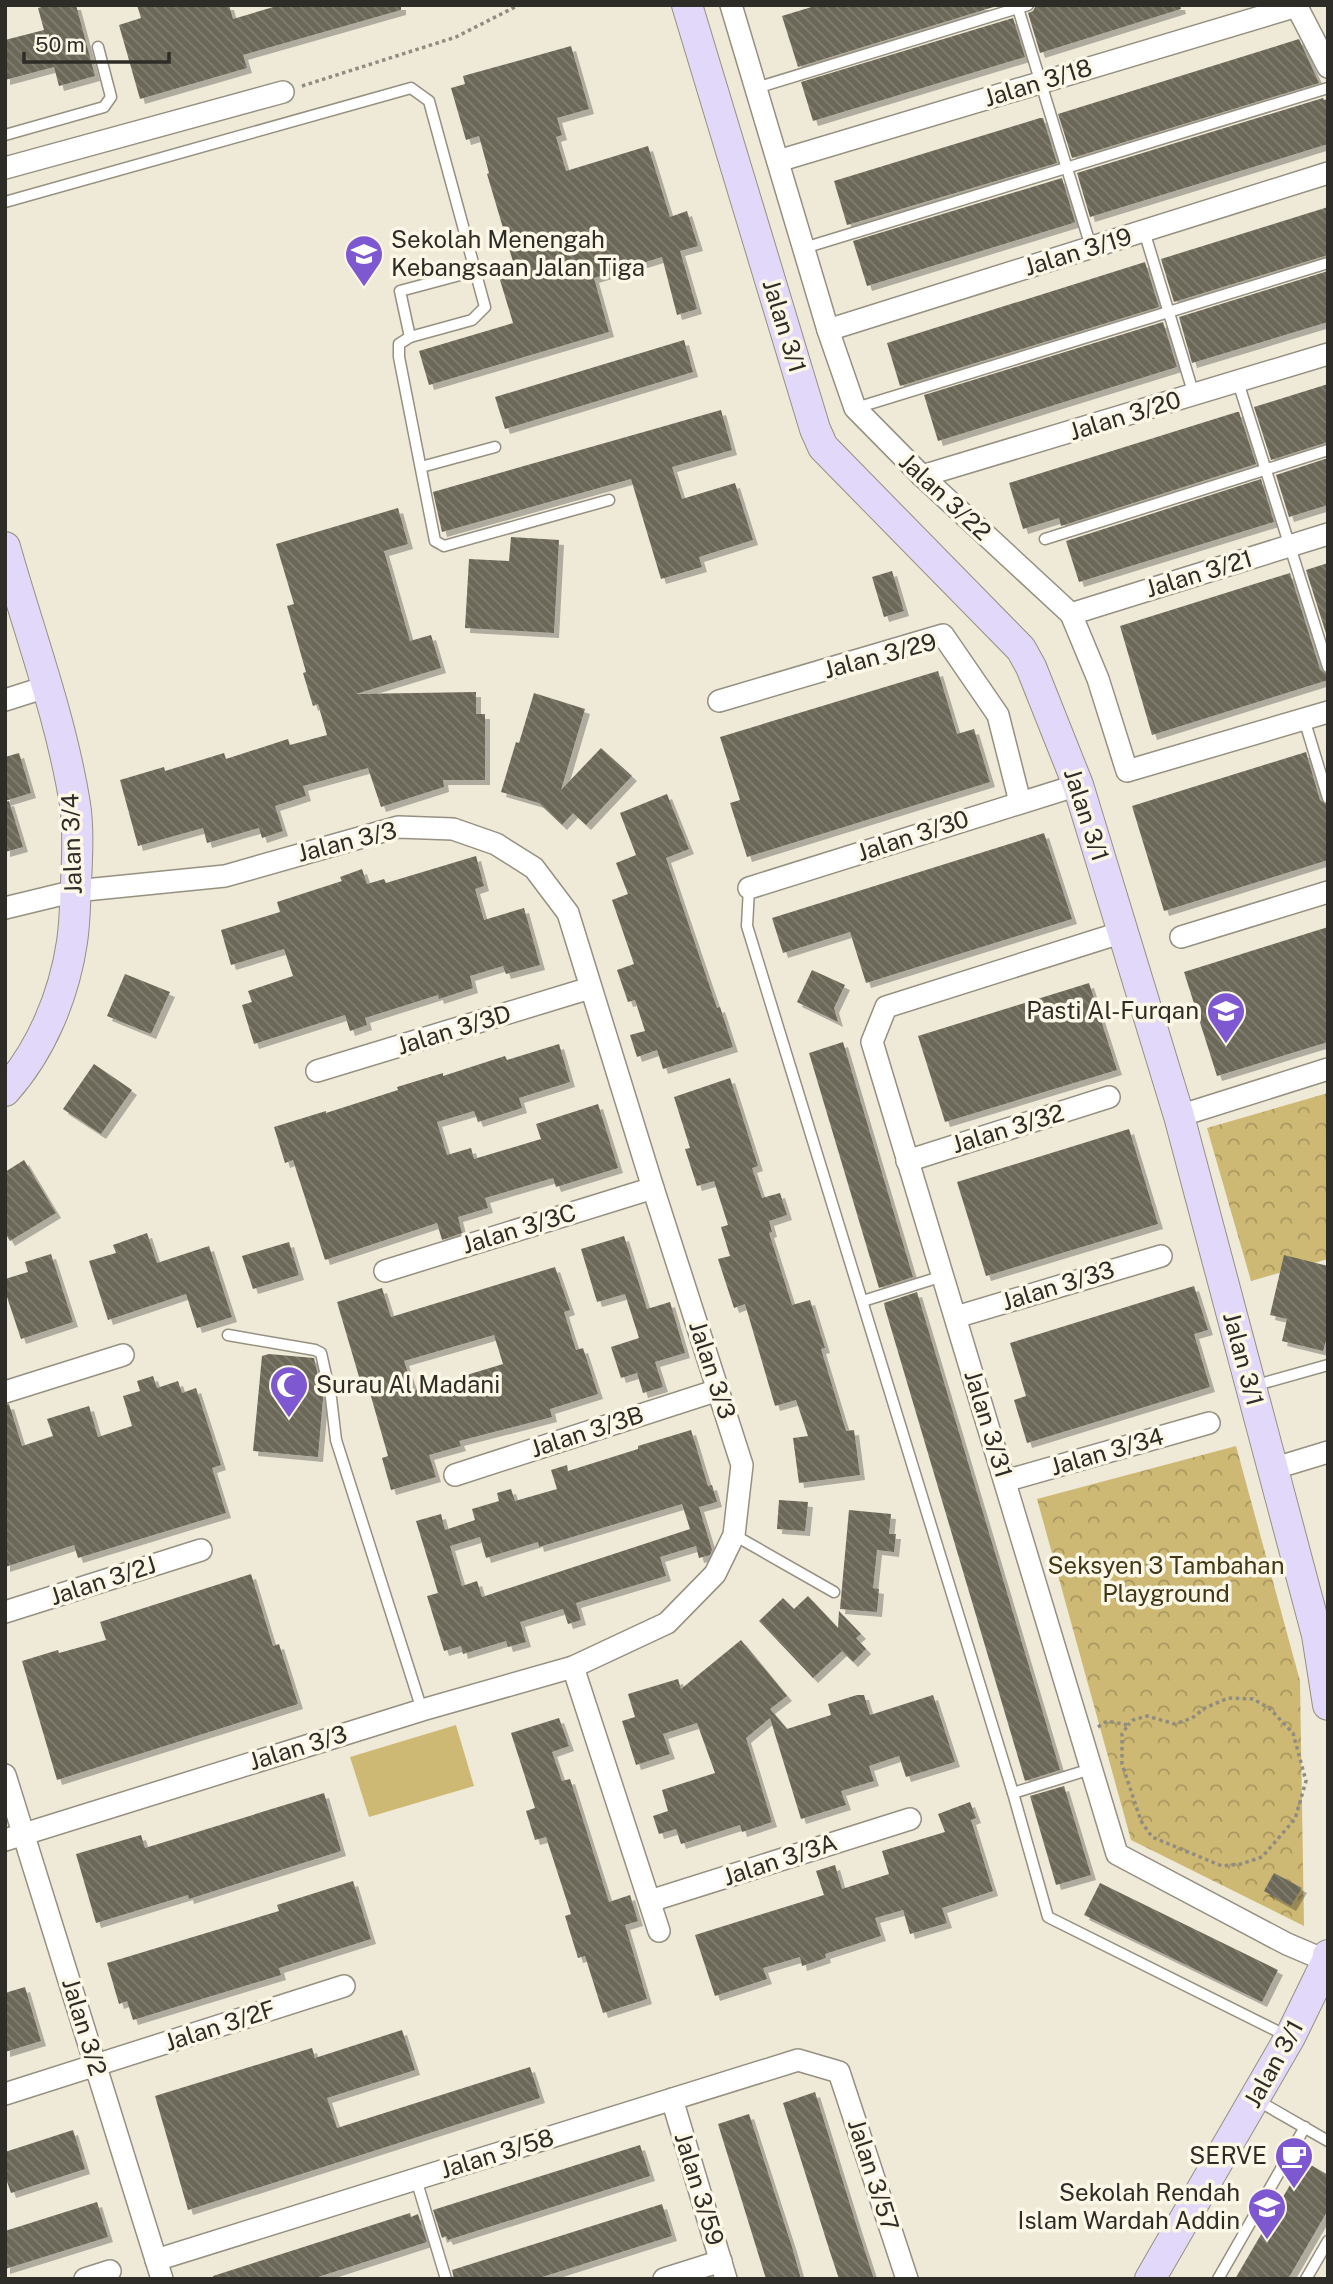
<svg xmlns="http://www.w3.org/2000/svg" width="1333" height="2284" viewBox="0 0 1333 2284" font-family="'Public Sans',sans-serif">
  <defs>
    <pattern id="forest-crowns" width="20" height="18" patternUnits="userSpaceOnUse" patternTransform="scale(1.75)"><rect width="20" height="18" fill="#ceb974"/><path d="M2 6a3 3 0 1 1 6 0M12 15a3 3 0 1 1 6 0" fill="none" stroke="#a8975f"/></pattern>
    <pattern id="building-back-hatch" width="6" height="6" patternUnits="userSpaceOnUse" patternTransform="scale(1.75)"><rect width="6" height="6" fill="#6c6859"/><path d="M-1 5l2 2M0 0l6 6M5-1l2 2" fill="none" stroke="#817e72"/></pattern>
    <filter id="shadow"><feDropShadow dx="5" dy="5" stdDeviation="0" flood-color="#0004"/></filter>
  </defs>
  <rect width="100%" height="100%" fill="#efe9d8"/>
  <!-- grass -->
  <path fill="#ceb974" d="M456 1725 474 1786 369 1817 350 1757Z"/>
  <!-- forest -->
  <g fill="url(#forest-crowns)">
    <path d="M1328 1093V1259L1251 1281 1207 1128Z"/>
    <path d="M1236 1446 1300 1681 1304 1926 1131 1840 1037 1499Z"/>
  </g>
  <!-- building -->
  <g fill="url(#building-back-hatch)" fill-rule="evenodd" filter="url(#shadow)">
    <path d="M49 5H76L95 76 59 86 54 67 5 80V40L44 30 38 8Z"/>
    <path d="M137 5H229L233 19 280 5H401V10L243 55 247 68 140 99 119 25 141 18Z"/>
    <path d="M818 5H1000L798 67 782 16Z"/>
    <path d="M1036 5H1180L1181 9 1040 53 1028 13 1033 11Z"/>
    <path d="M1013 18 1025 57 813 121 801 82Z"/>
    <path d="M1299 39 1319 83 1072 158 1058 114Z"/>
    <path d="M571 46 589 109 557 118 562 135 556 137 566 171 648 146 670 217 687 211 698 246 680 251 697 309 677 315 662 257 594 278 609 332 429 385 419 351 513 323 497 270 514 265 487 174 489 173 479 136 466 140 451 88 465 84 463 76Z"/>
    <path d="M1323 98 1324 100 1328 99V144L1090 217 1077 173Z"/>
    <path d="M1040 118H1043L1057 163 847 225 834 181Z"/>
    <path d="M1062 178 1075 222 1073 223 867 286 853 241Z"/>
    <path d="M1328 207V255L1174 302 1161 259Z"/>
    <path d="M1145 262 1159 307 900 386 887 343Z"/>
    <path d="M1328 271V322L1192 363 1179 317Z"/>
    <path d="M1163 322 1177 367 938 441 924 395Z"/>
    <path d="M684 340 693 372 505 429 495 397Z"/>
    <path d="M1328 384V442L1271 460 1254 407Z"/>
    <path d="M721 410 732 450 672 467 682 499 735 483 753 540 699 557 702 567 661 579 631 479 442 532 433 492Z"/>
    <path d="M1237 412H1239L1256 464 1061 526 1059 518 1023 529 1009 483Z"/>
    <path d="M1328 458V505L1289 517 1276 475Z"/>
    <path d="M1261 479 1274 522 1079 582 1066 541Z"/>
    <path d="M398 508 408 544 384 551 410 641 431 635 441 668 356 694 476 692V714H485V780H443L444 787 381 807 368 768 303 786 306 796 275 806 283 831 262 838 259 828 207 843 203 828 138 846 120 780 164 767 165 771 224 753 226 759 288 739 290 745 327 735 318 704 313 706 303 673 306 672 287 606 294 604 276 544Z"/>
    <path d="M511 537 559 540 554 633 465 628 469 559 509 561Z"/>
    <path d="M1328 563V640L1306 570Z"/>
    <path d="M892 571 904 611 884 617 872 577Z"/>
    <path d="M1290 573 1320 669 1328 675V680L1152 735 1120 626Z"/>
    <path d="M938 671 957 734 974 729 990 782 747 857 730 803 740 800 720 737Z"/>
    <path d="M534 693 585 709 561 790 601 748 632 776 586 825 573 813 562 825 539 803 501 792 516 742 519 743Z"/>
    <path d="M1306 752 1320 800 1328 806V860L1164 911 1132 806Z"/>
    <path d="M19 753 31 793 5 801V757Z"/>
    <path d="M667 794 689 849 666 858 717 1008 720 1007 733 1047 663 1069 657 1050 637 1057 630 1035 645 1031 635 1000 628 1002 617 970 634 964 612 900 628 894 616 863 636 855 620 813Z"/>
    <path d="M9 801 23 847 5 852V802Z"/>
    <path d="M1044 833 1072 919 866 983 850 932 783 953 772 918Z"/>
    <path d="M476 856 484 886 475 889 484 920 524 908 540 965 506 974 503 966 470 976 473 988 439 999 438 995 365 1018 367 1025 350 1031 345 1015 254 1044 242 1005 252 1002 248 991 293 976 284 949 231 965 221 930 280 912 277 902 342 881 340 877 362 869 367 884 384 879 386 883Z"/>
    <path d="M1328 927V1042L1217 1076 1184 972Z"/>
    <path d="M812 970 845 985 834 1008 838 1022 797 1002Z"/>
    <path d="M125 974 170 992 151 1034 107 1016Z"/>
    <path d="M1089 983 1117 1070 945 1122 918 1036Z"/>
    <path d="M843 1042 913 1277 879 1288 809 1053Z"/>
    <path d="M559 1044 570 1082 519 1098 522 1108 478 1122 474 1111 437 1122 447 1155 471 1148 474 1159 541 1139 536 1124 598 1104 618 1168 556 1187 553 1178 485 1198 488 1208 458 1217 462 1233 442 1240 437 1223 325 1260 293 1160 285 1163 274 1127 326 1111V1113L398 1090 397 1087 443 1073V1076L505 1056 507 1060Z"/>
    <path d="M94 1064 132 1090 101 1134 63 1109Z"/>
    <path d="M730 1078 758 1166 752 1168 762 1198 780 1193 787 1215 769 1221 772 1232 769 1233 792 1305 810 1300 825 1348 821 1349 846 1431 854 1430 860 1475 799 1483 793 1438 808 1436 796 1400 775 1406 745 1304 734 1308 718 1259 730 1256 721 1227 728 1225 714 1181 697 1186 685 1149 690 1148 674 1097Z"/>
    <path d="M1129 1129 1158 1224 986 1276 957 1182Z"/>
    <path d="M24 1160 56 1213 10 1241 5 1233V1172Z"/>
    <path d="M147 1233 157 1263 209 1246 232 1317 197 1328 186 1294 108 1320 89 1261 116 1253 113 1245Z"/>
    <path d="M624 1236 647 1309 670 1302 685 1353 655 1362 663 1387 643 1393 637 1373 621 1378 611 1347 639 1338 625 1294 597 1302 581 1249Z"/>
    <path d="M289 1242 299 1275 253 1289 242 1256Z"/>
    <path d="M51 1254 73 1322 21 1339 5 1291V1279L28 1272 25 1262Z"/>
    <path d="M1284 1255 1328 1266V1334L1323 1351 1282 1341 1287 1319 1270 1315Z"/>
    <path d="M555 1267 570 1310 564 1312 576 1350 583 1348 598 1394 550 1409 552 1417 459 1441 461 1446 429 1455 436 1477 391 1490 382 1458 388 1456 368 1386 362 1387 337 1302 382 1288 391 1317ZM494 1335 503 1364 414 1391 404 1361Z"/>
    <path d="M1194 1286 1208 1330 1194 1334 1210 1387 1027 1443 1014 1400 1026 1396 1010 1343Z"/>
    <path d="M917 1292 1060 1770 1025 1781 885 1308 884 1303Z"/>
    <path d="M269 1354 314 1358 323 1398 318 1457 253 1451 262 1356Z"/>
    <path d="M153 1376 157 1388 178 1381 182 1393 196 1388 221 1465 212 1468 226 1513 78 1558 74 1545 5 1567V1405L9 1404 22 1446 53 1436 47 1419 89 1406 98 1437 132 1426 123 1396 140 1391 137 1381Z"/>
    <path d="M691 1430 708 1486 712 1485 717 1502 699 1507 712 1550 710 1555 699 1558 696 1546 660 1557 666 1576 576 1603 581 1620 568 1624 563 1609 520 1622 526 1642 508 1647 506 1641 463 1654 461 1646 444 1651 427 1596 438 1593 416 1521 441 1514 445 1530 475 1520 472 1509 499 1501 497 1493 511 1489 515 1501 557 1489 551 1470 567 1465 568 1471 638 1449V1446ZM682 1504 690 1529 482 1597 477 1581 462 1586 450 1546 480 1537 486 1558 538 1542 539 1547Z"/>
    <path d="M779 1500 808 1502 805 1531 777 1529Z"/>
    <path d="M849 1510 891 1514 889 1534H896L894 1552 877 1550 873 1588 879 1589 877 1612 840 1609Z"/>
    <path d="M251 1574 273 1646 279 1644 298 1704 57 1780 22 1661 58 1650 59 1653 106 1640 100 1622Z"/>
    <path d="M808 1596 838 1628 839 1611 861 1634 856 1638 866 1649 853 1662 842 1651 813 1678 759 1621 783 1598 794 1609Z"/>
    <path d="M741 1640 787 1696 770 1709 787 1729 831 1715 828 1704 857 1695H864L870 1715 933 1695 955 1762 906 1777 899 1756 869 1766 874 1781 841 1791 846 1805 801 1819 770 1718 746 1738 772 1822 742 1832 740 1825 681 1844 676 1829 659 1834 653 1816 668 1811 662 1790 715 1773 697 1723 663 1734 670 1754 636 1765 622 1721 635 1717 628 1694 678 1679 681 1689Z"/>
    <path d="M559 1718 569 1746 552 1752 562 1781 570 1779 609 1902 630 1895 638 1921 625 1925 647 1999 603 2013 585 1956 578 1958 565 1916 571 1914 546 1837 535 1840 526 1811 535 1808 511 1733Z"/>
    <path d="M1064 1786 1091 1875 1056 1885 1030 1796Z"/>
    <path d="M324 1793 341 1851 189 1899 188 1895 96 1923 76 1854 141 1835 145 1848Z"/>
    <path d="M970 1802 976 1818 971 1820 993 1891 942 1908 947 1923 910 1934 903 1910 875 1918 881 1936 825 1954 826 1958 802 1966 800 1957 763 1968 767 1979 715 1996 695 1935 824 1895 816 1871 835 1865 842 1889 889 1874 882 1851 945 1832 938 1814Z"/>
    <path d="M1274 1873 1302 1888 1291 1906 1264 1891Z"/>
    <path d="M353 1881 371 1939 279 1968 281 1975 133 2020 127 2001 119 2004 107 1963 279 1911 277 1905Z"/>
    <path d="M1100 1883 1278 1970 1262 2002 1084 1915Z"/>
    <path d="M25 1987 41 2041 5 2052V1993Z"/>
    <path d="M402 2030 415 2070 327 2098 337 2128 530 2067 540 2098 188 2210 155 2096 312 2048 315 2058Z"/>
    <path d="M815 2092 858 2230 874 2279H839L830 2252 783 2103Z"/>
    <path d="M749 2114 792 2247 801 2279H766L749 2224 718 2124Z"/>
    <path d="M73 2130 85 2169 11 2193 5 2176V2152Z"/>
    <path d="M640 2145 650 2176 448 2240 446 2236 442 2238 433 2210Z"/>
    <path d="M1304 2161 1328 2175V2210L1288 2279H1235Z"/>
    <path d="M97 2202 108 2237 5 2269V2231Z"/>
    <path d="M662 2204 672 2236 536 2279H454L452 2270Z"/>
    <path d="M410 2213 411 2217 418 2214 427 2242 312 2279H214L213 2276Z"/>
  </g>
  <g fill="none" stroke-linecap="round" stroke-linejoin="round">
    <defs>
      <g id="lane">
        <path d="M1017 5 1091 247"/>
        <path d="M756 88 1028 5"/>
        <path d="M5 135 104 107 111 97 98 47"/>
        <path d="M5 202 411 88 429 101 485 307 472 320 410 337 399 344V357L435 541 444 546 609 500"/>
        <path d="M1144 231 1194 395"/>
        <path d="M804 248 1328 88"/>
        <path d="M410 337 400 291 475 271"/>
        <path d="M1238 382 1328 667"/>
        <path d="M856 408 1328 263"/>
        <path d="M421 467 495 447"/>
        <path d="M1045 539 1328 450"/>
        <path d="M1304 719 1328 798"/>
        <path d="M749 888 747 926 1013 1793 1048 1917 1287 2036"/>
        <path d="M863 1301 943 1276"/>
        <path d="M228 1335 315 1350 321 1353 331 1398 336 1440 422 1710"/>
        <path d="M1253 1386 1328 1365"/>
        <path d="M734 1535 834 1592"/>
        <path d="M1013 1793 1091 1769"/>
        <path d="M1255 2099 1328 2141"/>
        <path d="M416 2179 446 2279"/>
        <path d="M1218 2279 1305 2127"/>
        <path d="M1306 2279 1328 2241"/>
      </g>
      <g id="street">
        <path d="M731 5 828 330 855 408 922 476 1071 614 1098 679 1127 771 1328 712"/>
        <path d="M1296 5 1328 67"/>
        <path d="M778 161 1297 6"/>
        <path d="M5 168 283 92"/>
        <path d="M828 330 1328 173"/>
        <path d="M922 476 1328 354"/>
        <path d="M1071 614 1328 534"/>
        <path d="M5 700 46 687"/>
        <path d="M719 701 943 635 998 715 1020 802"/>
        <path d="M749 888 1078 785"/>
        <path d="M5 908 75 891 225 876 398 827 453 829 496 844 534 868 568 913 653 1188 742 1465 734 1535 715 1574 667 1623 573 1667 422 1710 5 1840"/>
        <path d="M1123 932 886 1007 872 1042 1117 1854 1287 1944 1327 1961"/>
        <path d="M1181 937 1328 892"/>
        <path d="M317 1071 590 988"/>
        <path d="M1179 1116 1328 1069"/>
        <path d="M907 1161 1109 1097"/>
        <path d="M385 1271 653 1188"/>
        <path d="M956 1317 1161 1256"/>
        <path d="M5 1392 123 1355"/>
        <path d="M1272 1469 1328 1452"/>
        <path d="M455 1475 718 1390"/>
        <path d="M1005 1481 1209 1423"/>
        <path d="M5 1612 201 1550"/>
        <path d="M573 1667 659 1931"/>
        <path d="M5 1775 162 2279"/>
        <path d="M650 1901 910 1819"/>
        <path d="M5 2094 344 1986"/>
        <path d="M672 2099 726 2279"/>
        <path d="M156 2260 798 2060 839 2072 907 2279"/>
        <path d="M85 2279 110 2271"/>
        <path d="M664 2279 721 2261"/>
      </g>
      <g id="secondary">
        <path d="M687 5 815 429 823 447 1021 649 1031 667 1078 785 1179 1116 1317 1635 1328 1705"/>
        <path d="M5 547C29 632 61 717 75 804 79 830 77 858 76 884 75 903 75 923 72 942 64 996 41 1051 5 1091"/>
        <path d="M1150 2279 1290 2037 1327 1961 1328 1955"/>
      </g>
    </defs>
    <!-- lane casing -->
    <use href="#lane" stroke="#959080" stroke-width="13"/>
    <!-- street casing -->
    <use href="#street" stroke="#959080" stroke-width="24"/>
    <!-- secondary casing -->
    <use href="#secondary" stroke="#959080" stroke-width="32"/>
    <!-- path -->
    <g stroke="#908c80" stroke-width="3.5" stroke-dasharray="3.5 3.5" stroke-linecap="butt">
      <path d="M302 86 456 37 519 5"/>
      <path d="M1098 1727 1107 1721 1128 1725 1122 1734V1764L1141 1821 1152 1837 1222 1866 1241 1864 1262 1857 1295 1819 1306 1781 1293 1733 1269 1708 1253 1699 1228 1698 1205 1708 1192 1718 1175 1724 1147 1716 1133 1720 1128 1725"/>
    </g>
    <!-- lane -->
    <use href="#lane" stroke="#fff" stroke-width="10"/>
    <!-- street -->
    <use href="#street" stroke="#fff" stroke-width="21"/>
    <!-- secondary -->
    <use href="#secondary" stroke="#e2d9fa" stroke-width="30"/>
  </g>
  <!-- icons -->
  <defs>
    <symbol id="school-pin" viewBox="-11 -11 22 30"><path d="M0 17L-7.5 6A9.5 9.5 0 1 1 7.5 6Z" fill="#7e58d1" stroke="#fcf7e6"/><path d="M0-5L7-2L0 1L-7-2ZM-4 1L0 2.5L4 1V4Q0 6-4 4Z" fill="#fff"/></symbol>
    <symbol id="mosque-pin" viewBox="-11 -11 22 30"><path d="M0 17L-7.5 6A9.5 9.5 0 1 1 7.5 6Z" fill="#7e58d1" stroke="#fcf7e6"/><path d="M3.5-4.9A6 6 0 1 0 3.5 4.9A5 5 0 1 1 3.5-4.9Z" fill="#fff"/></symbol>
    <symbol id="cafe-pin" viewBox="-11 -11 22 30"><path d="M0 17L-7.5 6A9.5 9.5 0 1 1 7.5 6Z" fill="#7e58d1" stroke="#fcf7e6"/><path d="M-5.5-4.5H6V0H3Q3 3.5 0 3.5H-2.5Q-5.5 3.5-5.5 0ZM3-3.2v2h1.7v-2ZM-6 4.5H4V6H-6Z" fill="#fff"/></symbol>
  </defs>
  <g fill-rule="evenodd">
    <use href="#school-pin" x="342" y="232" width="44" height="60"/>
    <use href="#school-pin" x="1204" y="989" width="44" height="60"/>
    <use href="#mosque-pin" x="267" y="1363" width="44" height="60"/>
    <use href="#cafe-pin" x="1272" y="2134" width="44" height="60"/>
    <use href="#school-pin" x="1245" y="2185" width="44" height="60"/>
  </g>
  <g text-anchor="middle" stroke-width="7" stroke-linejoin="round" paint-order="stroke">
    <!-- street labels -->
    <g font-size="24" fill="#2e2c26" stroke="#fcf7e6">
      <text transform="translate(1038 83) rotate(-17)" y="8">Jalan 3/18</text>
      <text transform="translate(1078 252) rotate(-17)" y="8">Jalan 3/19</text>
      <text transform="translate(784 326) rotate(73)" y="8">Jalan 3/1</text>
      <text transform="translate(1125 416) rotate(-17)" y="8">Jalan 3/20</text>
      <text transform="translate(945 497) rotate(43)" y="8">Jalan 3/22</text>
      <text transform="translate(1199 574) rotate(-17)" y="8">Jalan 3/21</text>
      <text transform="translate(880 656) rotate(-15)" y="8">Jalan 3/29</text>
      <text transform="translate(1086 815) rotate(72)" y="8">Jalan 3/1</text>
      <text transform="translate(913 836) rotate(-18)" y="8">Jalan 3/30</text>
      <text transform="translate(347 842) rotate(-14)" y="8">Jalan 3/3</text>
      <text transform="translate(72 844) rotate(-92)" y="8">Jalan 3/4</text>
      <text transform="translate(454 1030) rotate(-17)" y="8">Jalan 3/3D</text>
      <text transform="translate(1008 1129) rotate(-17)" y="8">Jalan 3/32</text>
      <text transform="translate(519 1229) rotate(-17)" y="8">Jalan 3/3C</text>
      <text transform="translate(1058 1286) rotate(-17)" y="8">Jalan 3/33</text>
      <text transform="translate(1243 1359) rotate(75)" y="8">Jalan 3/1</text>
      <text transform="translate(712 1370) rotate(72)" y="8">Jalan 3/3</text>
      <text transform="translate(988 1424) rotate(73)" y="8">Jalan 3/31</text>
      <text transform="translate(587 1432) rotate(-18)" y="8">Jalan 3/3B</text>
      <text transform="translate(1107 1452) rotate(-16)" y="8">Jalan 3/34</text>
      <text transform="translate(103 1581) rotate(-18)" y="8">Jalan 3/2J</text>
      <text transform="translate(298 1748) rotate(-17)" y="8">Jalan 3/3</text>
      <text transform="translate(780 1860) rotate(-18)" y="8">Jalan 3/3A</text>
      <text transform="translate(220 2026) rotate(-18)" y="8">Jalan 3/2F</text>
      <text transform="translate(84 2027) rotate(73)" y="8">Jalan 3/2</text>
      <text transform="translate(1274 2064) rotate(-61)" y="8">Jalan 3/1</text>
      <text transform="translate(497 2154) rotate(-17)" y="8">Jalan 3/58</text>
      <text transform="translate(873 2175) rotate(72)" y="8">Jalan 3/57</text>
      <text transform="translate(699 2189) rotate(73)" y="8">Jalan 3/59</text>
    </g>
    <!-- poi labels -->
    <g font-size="24" fill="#2e2c26" stroke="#fcf7e6" text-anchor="end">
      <text x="391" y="248" text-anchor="start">Sekolah Menengah<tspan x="391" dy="28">Kebangsaan Jalan Tiga</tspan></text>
      <text x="1199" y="1019">Pasti Al-Furqan</text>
      <text x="316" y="1393" text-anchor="start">Surau Al Madani</text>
      <text x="1267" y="2164">SERVE</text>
      <text x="1240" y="2201">Sekolah Rendah<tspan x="1240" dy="28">Islam Wardah Addin</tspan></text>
    </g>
    <!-- park labels -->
    <g font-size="24" fill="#413716" stroke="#fcf7e6">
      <text x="1166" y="1574">Seksyen 3 Tambahan<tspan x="1166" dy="28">Playground</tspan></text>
    </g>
  </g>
  <!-- border -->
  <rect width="1333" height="2284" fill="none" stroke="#2e2c26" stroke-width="14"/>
  <!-- scale -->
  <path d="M24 52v10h145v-10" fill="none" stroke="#2e2c26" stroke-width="3.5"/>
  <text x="35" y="52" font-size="21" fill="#2e2c26" stroke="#fcf7e6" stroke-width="5" paint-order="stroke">50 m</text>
</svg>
